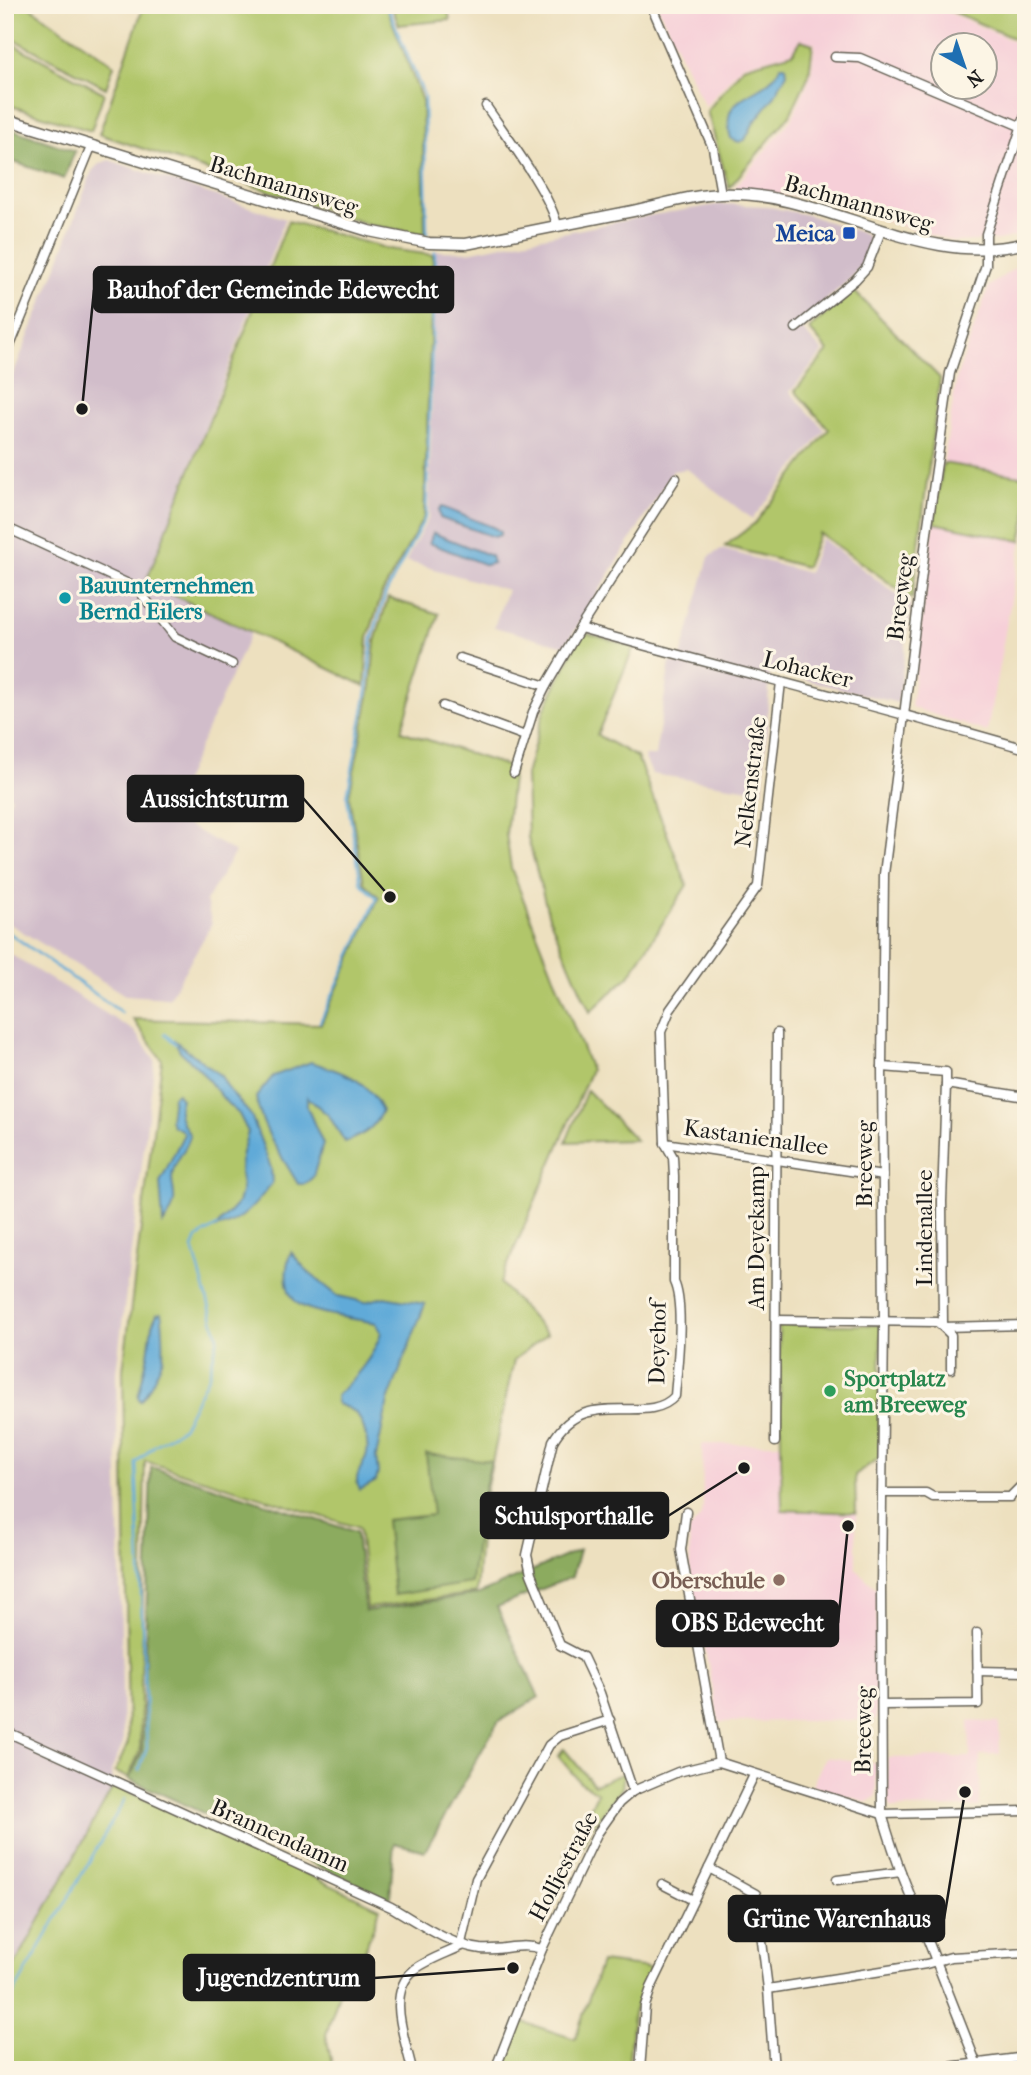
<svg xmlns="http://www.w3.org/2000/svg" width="1031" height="2075" viewBox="0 0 1031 2075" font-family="'IM FELL French Canon',serif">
  <rect width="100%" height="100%" fill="#fcf5e5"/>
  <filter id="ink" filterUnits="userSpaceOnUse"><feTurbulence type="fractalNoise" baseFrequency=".0143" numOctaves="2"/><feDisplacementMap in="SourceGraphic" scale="14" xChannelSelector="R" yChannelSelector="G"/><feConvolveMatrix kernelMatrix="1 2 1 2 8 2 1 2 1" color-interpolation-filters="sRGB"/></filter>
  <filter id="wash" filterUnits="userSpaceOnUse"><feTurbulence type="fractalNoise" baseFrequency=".00686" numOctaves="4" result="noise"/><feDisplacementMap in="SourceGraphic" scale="28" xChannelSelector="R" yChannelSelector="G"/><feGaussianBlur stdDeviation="1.57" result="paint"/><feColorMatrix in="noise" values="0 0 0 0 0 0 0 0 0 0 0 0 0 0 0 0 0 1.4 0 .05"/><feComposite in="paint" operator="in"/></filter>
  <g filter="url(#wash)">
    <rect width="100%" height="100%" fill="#ede0bf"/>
    <!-- built -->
    <g fill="#f6cfd8" fill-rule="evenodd">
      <path d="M657 5H932L1026 47V234L999 240 954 242 815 199 734 188 793 117 811 75 815 43 800 39 792 52 742 65 705 107ZM944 46H986V88H944Z"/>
      <path d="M1026 260V517L987 732 911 707 931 542 957 376 989 286Z"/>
      <path d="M702 1444H780L781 1510 856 1514V1569L877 1589 876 1720 719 1722 690 1570 689 1531 701 1516 703 1506Z"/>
      <path d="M969 1721 999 1722 1000 1754 980 1755V1807L892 1808 888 1801 887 1758 970 1757Z"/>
      <path d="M825 1757 876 1763V1797L867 1802 812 1786Z"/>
    </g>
    <!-- industrial -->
    <g fill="#d1bdca">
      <path d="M109 160 285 219 146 582 251 632 169 815 235 852 206 901 212 924 169 998 125 995 5 921V810L12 797 5 793V394L59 261 92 171 99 164Z"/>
      <path d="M722 204 765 206 808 215 865 234 872 244 868 257 851 278 798 325 823 352 790 392 825 430 752 519 687 469 673 471 565 646 494 627 507 590 406 561 429 517 436 251 468 252 647 216Z"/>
      <path d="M821 538 911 605 898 703 770 671 763 791 652 774 644 756H655L670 662 679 664 709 557 721 549 808 573Z"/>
      <path d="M5 951 134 1031 155 1060 116 1372 123 1744 111 1771 114 1785 5 1983Z"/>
    </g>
    <!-- green -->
    <g fill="#b1c66a" stroke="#667143" stroke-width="2">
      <path d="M5 5H27L114 65 106 88 5 35Z"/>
      <path d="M144 5H386L422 101 425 234 370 225 99 134Z"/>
      <path d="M391 5H447L450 20 399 25Z"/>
      <path d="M938 5H1026V44Z"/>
      <path d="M5 40 104 93 91 131 5 104Z"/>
      <path d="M801 40 813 44 809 75 790 115 729 188 707 111 743 67 793 53Z"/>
      <path d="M288 221 389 249 433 255 424 517 382 594 368 638 365 686 146 582Z"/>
      <path d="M853 290 940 378 912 599 819 533 806 567 725 546 755 523 829 429 795 391 828 351 809 329Z"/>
      <path d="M943 463 1026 477V518L1021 541 934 523Z"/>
      <path d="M388 598 439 614 401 731 513 768 506 834 511 868 591 1070 500 1283 547 1334 514 1360 482 1509 476 1593 367 1608 359 1528 145 1461 140 1751 128 1778 115 1772 128 1743 123 1370 162 1060 133 1019 321 1024 379 897 364 883 349 797 371 686 375 641Z"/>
      <path d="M582 632 634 647 597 735 637 757 687 885 629 976 590 1012 549 917 528 838 526 775 544 710Z"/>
      <path d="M587 1090 636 1140 566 1142Z"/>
      <path d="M779 1325H881L879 1458 855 1475 856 1513 782 1510Z"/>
      <path d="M564 1749 594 1785 624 1773 622 1788 591 1828 576 1860 564 1855 598 1793 579 1781 558 1756Z"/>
      <path d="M114 1785 380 1908 358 1970 348 1964 326 2035 333 2070H5V1983Z"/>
      <path d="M601 1962 651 1968 633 2013 628 2070H501L520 2021 575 2039Z"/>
    </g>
    <!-- forest -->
    <g fill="#8cab5e" stroke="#54643d" stroke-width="2">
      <path d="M5 127 75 151 64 179 5 159Z"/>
      <path d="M426 1454 491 1461 480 1508 471 1583 394 1595 386 1520 433 1515Z"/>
      <path d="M151 1467 356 1532 365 1611 479 1594 579 1550 572 1577 497 1607 539 1697 498 1722 425 1851 394 1843 390 1899 129 1779 142 1752Z"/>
    </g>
    <!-- water -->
    <g fill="#60aad8" stroke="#3e637a" stroke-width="2">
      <path d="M781 66H786L787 73 774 97 753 124 745 140 739 142 731 139C717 89 764 101 781 66Z"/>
      <path d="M442 507 495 528 500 532V535L494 537 440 518 439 510Z"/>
      <path d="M433 533 491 556 493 563 486 565 429 543Z"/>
      <path d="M174 1040 221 1076 230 1091 251 1115 271 1168 272 1183C257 1203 240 1225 215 1228L238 1203 242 1188 240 1173 241 1156 248 1132 239 1114 227 1103 200 1070 180 1051Z"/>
      <path d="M311 1062C344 1073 366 1077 382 1111 372 1131 365 1134 345 1142L329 1116 307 1097V1107L323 1144 313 1177 305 1184H298C282 1156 261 1129 256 1097L273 1076Z"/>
      <path d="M177 1093 181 1099C175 1119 183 1120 190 1136 187 1148 180 1154 175 1166 165 1187 186 1196 163 1224L160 1182 184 1134 180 1129 173 1126 170 1120 173 1096Z"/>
      <path d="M291 1252 308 1272 338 1296 365 1302 384 1297 425 1304 388 1401 376 1457 378 1473 376 1481 360 1490C351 1476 364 1467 367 1453 369 1443 364 1424 357 1415 353 1409 344 1407 337 1404L336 1396C354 1378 374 1358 381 1332L376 1323C356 1319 322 1315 304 1307 283 1298 284 1270 291 1252Z"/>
      <path d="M161 1313C163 1321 164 1349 163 1357 162 1364 146 1397 140 1401L138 1397 148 1355 152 1325 157 1314Z"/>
    </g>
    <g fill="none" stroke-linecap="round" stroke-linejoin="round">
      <!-- stream -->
      <g stroke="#60aad8" stroke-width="2.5">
        <path d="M387 5 424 96 427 233"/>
        <path d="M5 930 122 1013"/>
        <path d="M320 1022 377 898 361 883 347 797 368 686 372 639 385 595 426 516 435 252"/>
        <path d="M165 1034 176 1044"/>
        <path d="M139 1770 147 1748 136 1463 154 1446 182 1428 209 1375 218 1337 193 1248 197 1238 217 1226"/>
        <path d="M5 2013 11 1998 125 1799"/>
      </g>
    </g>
  </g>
  <g filter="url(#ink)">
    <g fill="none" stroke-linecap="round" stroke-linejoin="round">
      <defs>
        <g id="minor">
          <path d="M651 5 713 148 721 194"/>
          <path d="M835 57 860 58 1020 126"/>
          <path d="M486 106C505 134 552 196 557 226"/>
          <path d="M796 328 855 280 867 267 881 231"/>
          <path d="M5 358 91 147"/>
          <path d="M5 527 137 588 175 637 232 664"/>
          <path d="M580 628C728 669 878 706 1026 749"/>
          <path d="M460 658 546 686"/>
          <path d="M443 706 525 736"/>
          <path d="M514 773 533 712 546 686 580 628 676 478"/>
          <path d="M882 1067 946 1072V1084L1026 1097"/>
          <path d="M946 1084 942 1201 943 1327 951 1335V1369"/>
          <path d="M665 1143 883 1176"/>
          <path d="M776 1320 937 1322 943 1327 1026 1325"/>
          <path d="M775 1442 777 1033"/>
          <path d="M882 1493H926L933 1497H1010L1020 1487 1026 1486"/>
          <path d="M686 1512 681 1550 719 1762"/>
          <path d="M977 1671 1026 1672"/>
          <path d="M883 1705 978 1704 977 1633"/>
          <path d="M5 1731 391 1907C419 1923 449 1945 481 1949 503 1951 520 1942 542 1949"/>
          <path d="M633 1791 600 1693 583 1657 560 1645 531 1574 527 1555 553 1441C585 1384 647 1428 675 1396 677 1369 685 1305 674 1282V1176L673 1157 665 1143 661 1032 670 1010 758 886 781 682"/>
          <path d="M709 1868 756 1894 768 1989 774 2070"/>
          <path d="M837 1880 901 1872"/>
          <path d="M662 1884 693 1900"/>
          <path d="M461 1943 476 1879 549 1745 560 1736 610 1720"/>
          <path d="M768 1989 926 1964 951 1957 1026 1953"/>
          <path d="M412 2070C406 2040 385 1994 414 1970 428 1959 448 1953 464 1945"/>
          <path d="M495 2070 542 1949 597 1834 619 1803 633 1791 678 1772 719 1762 882 1814 1026 1811"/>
          <path d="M640 2070 645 2006 651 1988 754 1775"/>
          <path d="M925 2070 1026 2057"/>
          <path d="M979 2070 901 1872C894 1853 888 1834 882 1814L881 1588 884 1322 882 1067 884 874 928 525 950 373 986 265V234L1026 113"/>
        </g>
        <path id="tertiary" d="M5 119 369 231 429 243 466 244C522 233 577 222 633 211 661 205 692 195 721 194 827 190 918 270 1026 243"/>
      </defs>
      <!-- minor casing -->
      <use href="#minor" stroke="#656155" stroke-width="11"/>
      <!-- tertiary casing -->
      <use href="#tertiary" stroke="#656155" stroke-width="13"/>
      <!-- minor -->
      <use href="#minor" stroke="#fff" stroke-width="8"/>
      <!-- tertiary -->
      <use href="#tertiary" stroke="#fff" stroke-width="10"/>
    </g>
  </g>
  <!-- markers -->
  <rect fill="#1a4fb4" stroke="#fcf5e5" stroke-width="2.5" x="842" y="226" width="14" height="14" rx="3.5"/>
  <circle fill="#0f9aa8" stroke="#fcf5e5" stroke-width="2.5" cx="65" cy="598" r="7"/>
  <circle fill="#2e9e5b" stroke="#fcf5e5" stroke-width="2.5" cx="830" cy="1391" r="7"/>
  <circle fill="#8d6e63" stroke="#fcf5e5" stroke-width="2.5" cx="779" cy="1580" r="7"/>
  <g text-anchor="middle" stroke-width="6" stroke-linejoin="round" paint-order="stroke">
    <!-- street labels -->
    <g font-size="23" fill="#1c1c1c" stroke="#fcf5e5">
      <text transform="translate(284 185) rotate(17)" y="8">Bachmannsweg</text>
      <text transform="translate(859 203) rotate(16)" y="8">Bachmannsweg</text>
      <text transform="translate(900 597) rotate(-83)" y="8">Breeweg</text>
      <text transform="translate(808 669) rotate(14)" y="8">Lohacker</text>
      <text transform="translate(750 782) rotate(-83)" y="8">Nelkenstraße</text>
      <text transform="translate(756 1137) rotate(8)" y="8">Kastanienallee</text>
      <text transform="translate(864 1164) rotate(-90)" y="8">Breeweg</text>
      <text transform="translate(924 1228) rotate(-90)" y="8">Lindenallee</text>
      <text transform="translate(756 1238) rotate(-90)" y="8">Am Deyekamp</text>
      <text transform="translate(657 1343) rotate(-89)" y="8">Deyehof</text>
      <text transform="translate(863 1730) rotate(-89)" y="8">Breeweg</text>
      <text transform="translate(280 1835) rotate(24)" y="8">Brannendamm</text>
      <text transform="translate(563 1866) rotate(-62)" y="8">Holljestraße</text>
    </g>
    <!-- transit labels -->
    <g font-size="23" font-weight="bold" fill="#164399" stroke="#fcf5e5" text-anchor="end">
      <text x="835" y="241">Meica</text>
    </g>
    <!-- culture labels -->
    <g font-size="23" font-weight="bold" fill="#0d838f" stroke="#fcf5e5" text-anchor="start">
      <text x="79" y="593">Bauunternehmen<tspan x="79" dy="26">Bernd Eilers</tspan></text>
    </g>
    <!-- leisure labels -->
    <g font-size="23" font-weight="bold" fill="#27864d" stroke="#fcf5e5" text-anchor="start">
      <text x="844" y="1386">Sportplatz<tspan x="844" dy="26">am Breeweg</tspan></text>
    </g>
    <!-- education labels -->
    <g font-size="23" font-weight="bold" fill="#785e54" stroke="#fcf5e5" text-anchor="end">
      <text x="765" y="1588">Oberschule</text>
    </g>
  </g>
  <!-- callouts -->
  <path fill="none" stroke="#1c1c1c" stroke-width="2.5" d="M82 409L94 290M390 897L303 798M744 1468L668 1516M848 1526L838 1623M965 1792L944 1919M513 1968L374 1978"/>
  <g fill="#1c1c1c" stroke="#fcf5e5" stroke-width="2.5">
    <circle cx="82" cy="409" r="7"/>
    <circle cx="390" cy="897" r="7"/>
    <circle cx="744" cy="1468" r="7"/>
    <circle cx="848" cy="1526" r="7"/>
    <circle cx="965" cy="1792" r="7"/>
    <circle cx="513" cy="1968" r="7"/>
  </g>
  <g fill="#1c1c1c" stroke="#1c1c1c" stroke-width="2.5">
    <rect x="94" y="267" width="359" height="45" rx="7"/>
    <rect x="128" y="776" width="175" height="45" rx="7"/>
    <rect x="481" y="1493" width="187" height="45" rx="7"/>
    <rect x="657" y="1601" width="181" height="45" rx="7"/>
    <rect x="729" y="1896" width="215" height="45" rx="7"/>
    <rect x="184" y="1955" width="190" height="45" rx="7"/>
  </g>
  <g font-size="24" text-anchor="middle" font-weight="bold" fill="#fff">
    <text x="273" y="298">Bauhof der Gemeinde Edewecht</text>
    <text x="215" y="807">Aussichtsturm</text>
    <text x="574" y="1524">Schulsporthalle</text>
    <text x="748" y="1631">OBS Edewecht</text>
    <text x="837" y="1927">Grüne Warenhaus</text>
    <text x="279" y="1986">Jugendzentrum</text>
  </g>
  <!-- margin -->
  <rect width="1031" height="2075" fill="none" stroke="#fcf5e5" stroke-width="28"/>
  <!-- north arrow -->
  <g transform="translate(964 66) rotate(140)"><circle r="33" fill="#fcf5e5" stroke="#a29e95" stroke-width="2"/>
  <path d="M0-5L12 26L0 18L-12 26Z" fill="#1f6fb2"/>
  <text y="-10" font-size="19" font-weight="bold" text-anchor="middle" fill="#1c1c1c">N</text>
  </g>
</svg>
